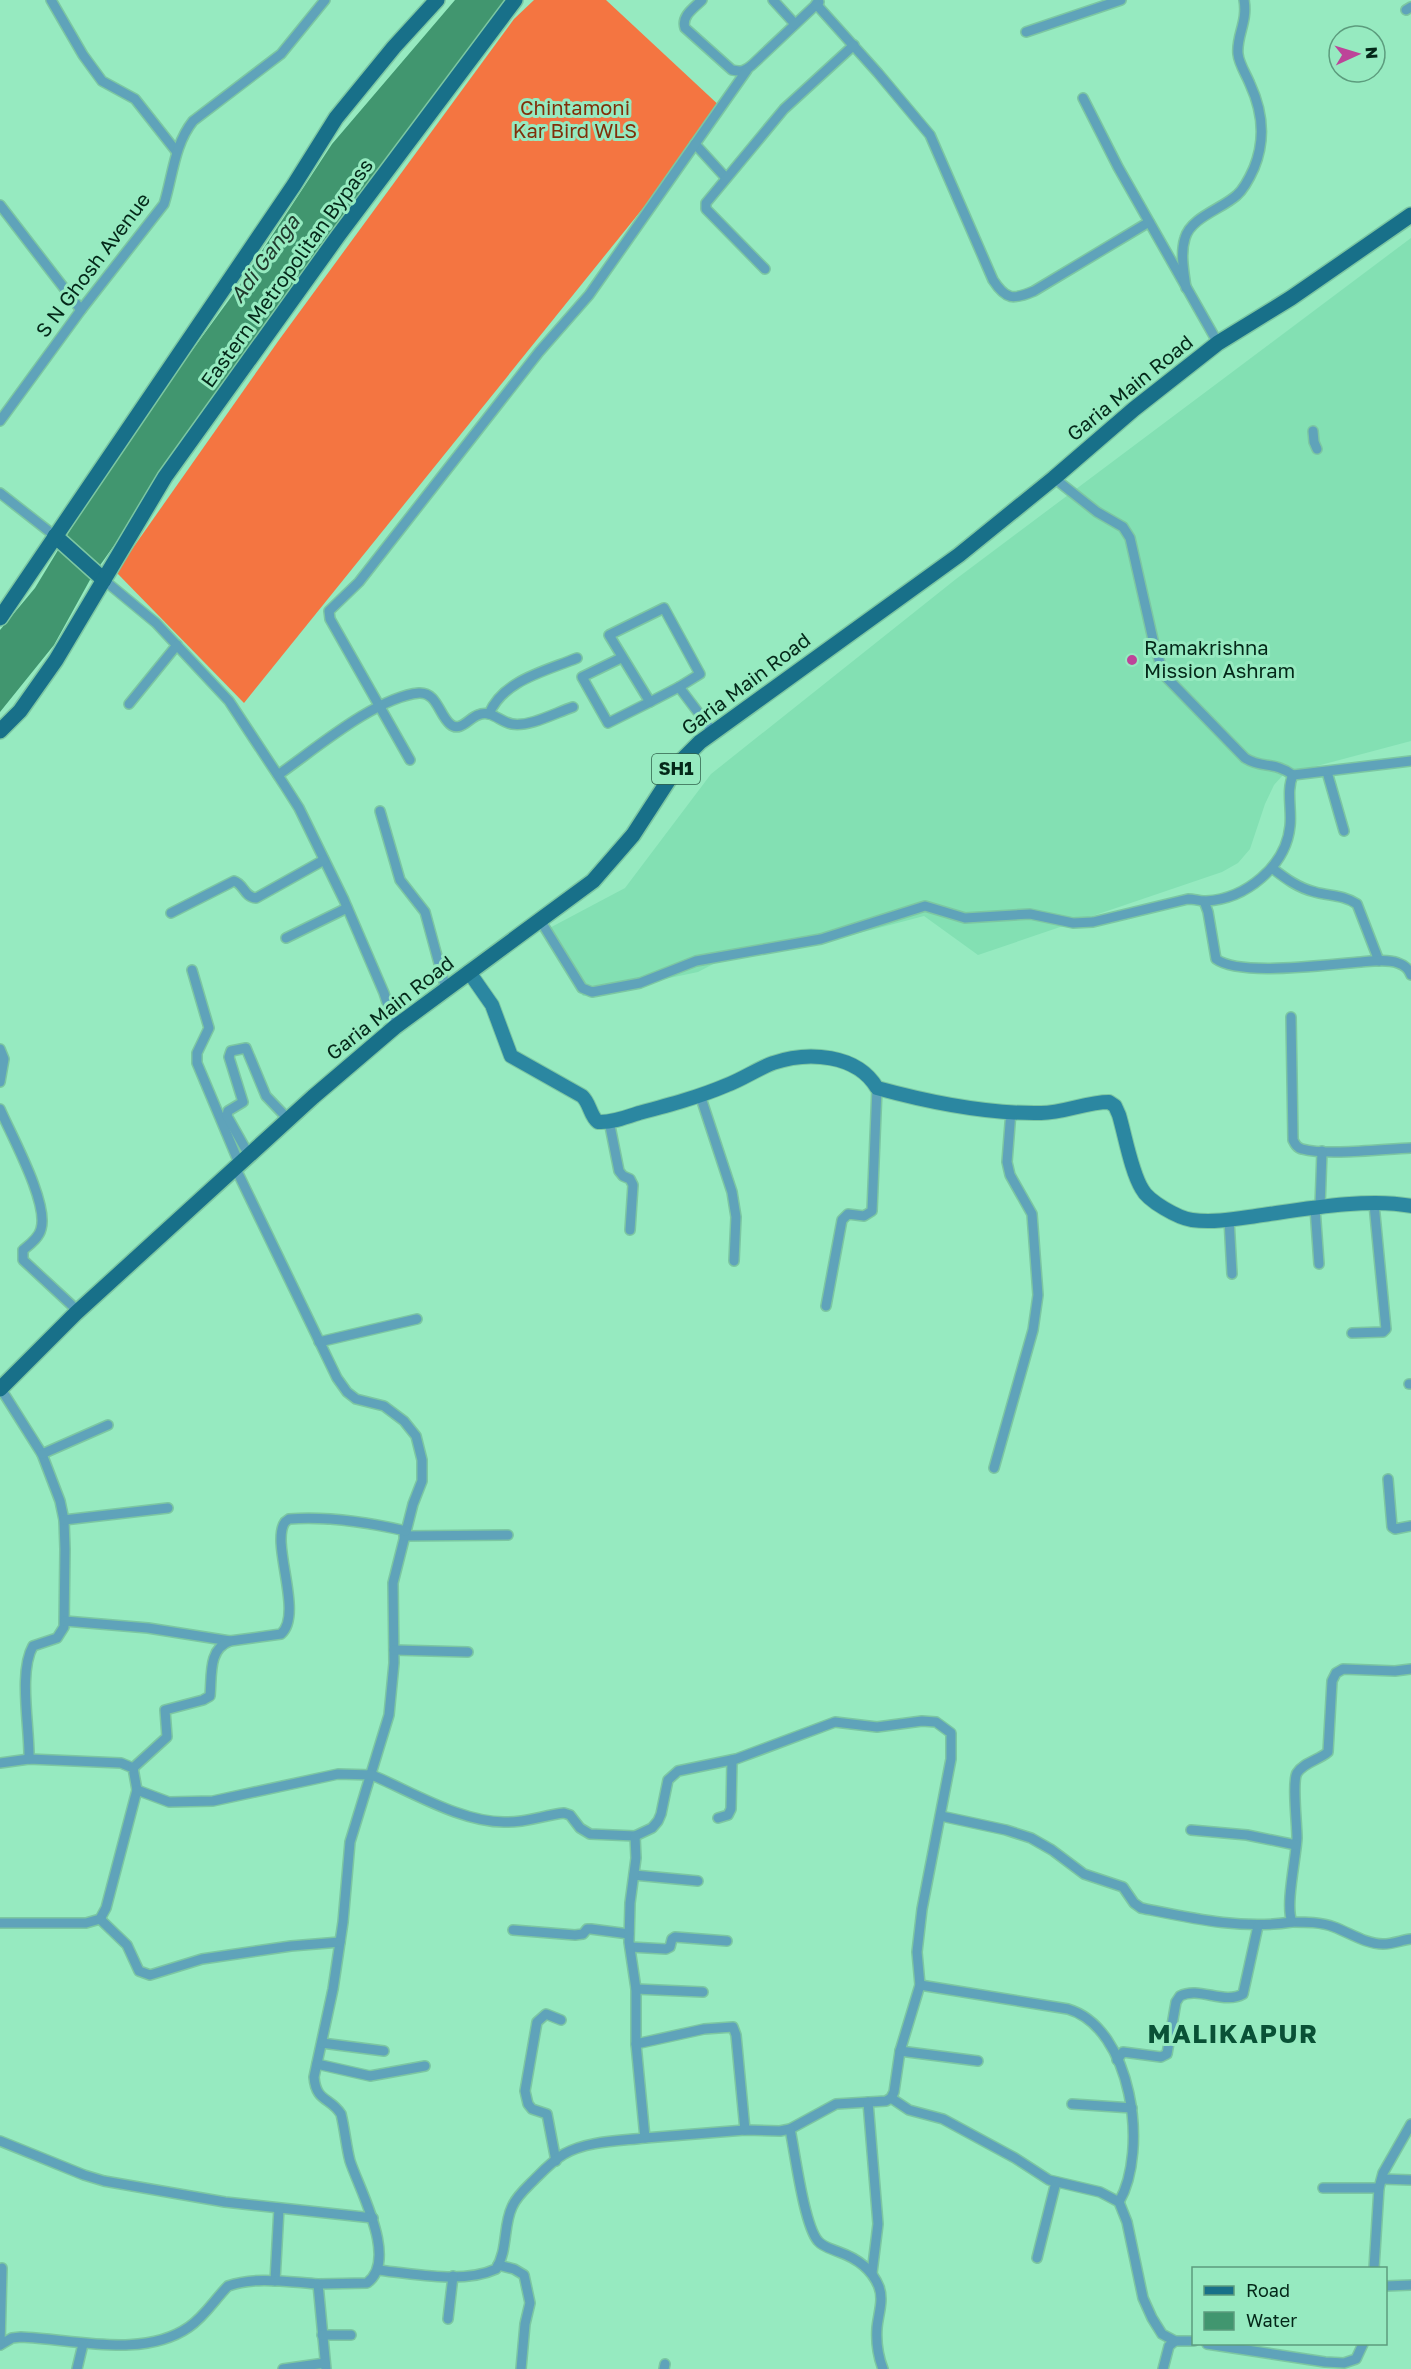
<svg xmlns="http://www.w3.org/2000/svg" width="1411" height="2369" viewBox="0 0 1411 2369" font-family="'Golos Text',sans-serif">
  <rect width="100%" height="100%" fill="#96eac0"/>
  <!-- built -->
  <path fill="#83e0b3" d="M1411 238V741L1283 775 1274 785 1265 804 1250 849 1238 863 1222 872 978 955 924 916 810 946 721 960 698 972 583 996 542 932 625 888 711 774 956 579Z"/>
  <!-- forest -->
  <path fill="#f47541" d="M534 0H606L723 109 244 703 116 572 279 340 514 19Z"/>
  <!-- water -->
  <path fill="#41966f" d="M455 0H506L336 232 91 578 54 645 0 712V630L35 588 117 453 237 289 332 144Z"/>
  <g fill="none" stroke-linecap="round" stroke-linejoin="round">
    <defs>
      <g id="street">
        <path d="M51 0 83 55 102 81 135 99 176 151"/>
        <path d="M702 0C694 8 681 16 685 28L732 70C741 72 745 71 752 65L819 2"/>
        <path d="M773 0 795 24"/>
        <path d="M816 4 878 73 930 135 993 280C1006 300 1013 300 1034 291L1149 222"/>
        <path d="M1406 10 1411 7"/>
        <path d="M1026 32 1121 0"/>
        <path d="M1083 98 1118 167 1218 343"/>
        <path d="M695 144 726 178"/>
        <path d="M0 205 81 310"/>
        <path d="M765 269 706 209V203L784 109 854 45"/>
        <path d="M1186 288C1184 272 1180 254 1185 238 1191 217 1222 209 1237 195 1245 188 1250 177 1254 168 1266 139 1263 112 1250 84 1246 74 1239 64 1238 54 1236 36 1248 22 1244 0"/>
        <path d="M0 421 81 310 164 204C173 175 174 145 193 121L281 54 325 0"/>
        <path d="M1313 431 1314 442 1317 449"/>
        <path d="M1054 478 1097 512 1123 527 1130 538 1154 644 1164 675 1245 758C1262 769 1274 761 1293 775"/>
        <path d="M0 493 55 536"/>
        <path d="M104 580 156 623 229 701 285 786 299 808 344 900 384 993 395 1027"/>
        <path d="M621 658 582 677 608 723 650 702 609 635 664 608 700 674 679 687 713 732"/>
        <path d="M650 702 679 687"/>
        <path d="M129 704 177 645"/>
        <path d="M489 714C503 680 546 671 577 658"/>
        <path d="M410 760 330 619 329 611 359 582 539 352 589 295 747 70"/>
        <path d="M1327 772 1344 831"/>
        <path d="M278 775C314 750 376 697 419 693 437 692 439 715 450 724 460 733 469 718 478 715 491 709 500 722 512 724 530 727 555 713 573 707"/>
        <path d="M380 811 400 880 425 912 446 989"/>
        <path d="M1272 868C1285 878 1298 888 1315 892 1329 896 1344 895 1357 904L1379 961"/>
        <path d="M1204 901 1208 912 1216 959C1240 977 1329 964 1361 962 1373 961 1387 959 1398 963 1404 965 1409 969 1411 975"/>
        <path d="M171 913 234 881C244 884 244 897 256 898L324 860"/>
        <path d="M540 920 582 988 592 992 640 983 696 961 821 939 925 906 965 918 1030 914 1073 923 1093 922 1188 899C1194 899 1201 901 1206 901 1246 899 1286 866 1290 826 1292 810 1286 790 1293 775L1411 761"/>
        <path d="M286 938 347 908"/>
        <path d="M192 970 209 1028 197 1053V1063L239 1163"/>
        <path d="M1291 1017 1293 1140C1295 1144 1297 1148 1302 1149 1328 1156 1383 1149 1411 1148"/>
        <path d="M0 1049 4 1059 0 1082"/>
        <path d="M700 1095 732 1192 736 1217 734 1261"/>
        <path d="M0 1109C11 1135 49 1203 41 1229 39 1238 29 1245 23 1250V1260L78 1311"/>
        <path d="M609 1121 619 1171 623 1176 630 1179 633 1185 630 1230"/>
        <path d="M249 1155 227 1116 228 1111 243 1102 229 1057 231 1051 246 1048 266 1096 288 1119"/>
        <path d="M235 1167 337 1378 347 1392 356 1399 384 1406 404 1421 416 1436 422 1460V1481L413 1504 393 1583 394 1663 389 1715 350 1842 343 1922 333 1989 314 2077C316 2102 330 2097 341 2114 345 2130 346 2146 350 2161 359 2189 399 2260 367 2283L318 2284 326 2369"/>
        <path d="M1320 1207 1322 1151"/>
        <path d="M1315 1208 1319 1264"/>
        <path d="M1229 1219 1232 1274"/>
        <path d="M826 1306 842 1220 848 1214 864 1216 872 1211 877 1088"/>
        <path d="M1352 1333 1383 1332 1386 1329 1374 1204"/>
        <path d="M319 1342 417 1319"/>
        <path d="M1409 1384H1411"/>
        <path d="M1 1389 42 1454 60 1501 64 1520 65 1549 64 1627 57 1638 33 1646C18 1672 30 1729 29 1759"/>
        <path d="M42 1454 108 1425"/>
        <path d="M994 1468 1033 1330 1038 1295 1032 1214 1010 1175 1007 1162 1011 1111"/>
        <path d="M1388 1479 1392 1527 1395 1529 1411 1526"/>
        <path d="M64 1520 168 1508"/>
        <path d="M404 1536 508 1535"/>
        <path d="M65 1621 148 1628 230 1641 281 1634C304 1614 270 1543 285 1522L289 1519C329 1516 367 1522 406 1531"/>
        <path d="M394 1650 468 1652"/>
        <path d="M1411 1669 1395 1671 1343 1669 1336 1673 1332 1681 1328 1752C1319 1760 1304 1762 1297 1773 1292 1782 1297 1824 1297 1838 1296 1858 1285 1906 1292 1922 1306 1922 1321 1922 1334 1927 1350 1933 1366 1944 1383 1944 1393 1944 1402 1940 1411 1939"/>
        <path d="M0 1763 29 1759 121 1763 133 1768 137 1790 106 1908 100 1919 86 1923H0"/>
        <path d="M133 1768 167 1737 165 1710 203 1700 210 1696C212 1675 208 1649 230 1641"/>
        <path d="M137 1790 169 1802 213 1801 338 1774 372 1775C412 1792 464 1824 508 1822 527 1822 545 1815 564 1813L570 1815 580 1828 590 1834 635 1836 652 1828 658 1821 661 1814 668 1780 678 1771 736 1759 835 1722 877 1727 922 1721 936 1722 951 1733V1759L922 1909 917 1952 920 1985 900 2051 894 2092 891 2098 886 2101 836 2104 790 2129 780 2131 745 2130 645 2138"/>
        <path d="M941 1816 1006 1830 1031 1838 1052 1850 1084 1874 1123 1887 1134 1903 1141 1908C1191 1918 1241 1930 1292 1922"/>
        <path d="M718 1818 728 1815 731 1809 732 1760"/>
        <path d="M1191 1830 1247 1835 1296 1845"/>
        <path d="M634 1875 698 1881"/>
        <path d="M100 1919 127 1945 139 1971 150 1975 202 1959 291 1946 340 1942"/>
        <path d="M513 1930 575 1935 583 1934 587 1929H591L629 1934"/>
        <path d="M630 1947 666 1949 670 1947 672 1939 675 1937 727 1941"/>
        <path d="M920 1985 1068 2009C1132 2028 1149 2150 1119 2202"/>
        <path d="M636 1989 703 1992"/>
        <path d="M322 2043 384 2051"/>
        <path d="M636 2044 704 2029 733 2027 736 2035 745 2130"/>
        <path d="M900 2051 978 2061"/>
        <path d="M1117 2060 1123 2052 1161 2057 1167 2054 1176 2002 1180 1996C1199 1986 1224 2005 1243 1994L1258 1926"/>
        <path d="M317 2064 370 2076 425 2066"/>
        <path d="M891 2098 909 2110 943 2119 1015 2158 1049 2180 1100 2192 1119 2202 1127 2222 1143 2298 1152 2318 1162 2334 1175 2341H1194"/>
        <path d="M868 2102 878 2224 872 2273"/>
        <path d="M1072 2104 1132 2108"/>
        <path d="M790 2129C795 2153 804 2225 818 2241 823 2247 832 2249 839 2252 856 2258 872 2269 879 2287 884 2300 878 2315 877 2328 876 2342 878 2356 883 2369"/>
        <path d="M0 2141 84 2175 104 2181 225 2202 373 2218"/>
        <path d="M556 2161 547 2114 532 2109 528 2104 525 2091 537 2022 546 2014 561 2020"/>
        <path d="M1382 2179 1411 2180"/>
        <path d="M1323 2188H1379"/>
        <path d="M1037 2258 1056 2182"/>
        <path d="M498 2265 514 2269 524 2275 530 2303 525 2324 521 2369"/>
        <path d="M1374 2268 1379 2188 1383 2173 1411 2124"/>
        <path d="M378 2270C413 2274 464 2284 496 2269 508 2250 503 2226 512 2207 516 2197 525 2189 532 2182 542 2172 552 2161 564 2154 587 2141 619 2141 645 2138L636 2044V1989L629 1942 630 1903 636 1858 635 1836"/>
        <path d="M275 2281 279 2208"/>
        <path d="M1386 2286 1411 2285"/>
        <path d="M448 2319 453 2276"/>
        <path d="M322 2335H351"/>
        <path d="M1207 2344 1325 2362 1344 2363 1356 2359 1363 2344"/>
        <path d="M0 2345 12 2338 21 2337C74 2339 143 2359 189 2327 205 2316 215 2299 228 2286 255 2276 289 2282 318 2284"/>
        <path d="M0 2345 2 2268"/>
        <path d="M77 2369 83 2344"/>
        <path d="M283 2369 325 2363"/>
        <path d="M664 2369 665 2364"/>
        <path d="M1163 2369 1169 2346 1175 2341"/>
      </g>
      <path id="secondary" d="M469 972 492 1005 511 1056 582 1096C590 1103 590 1116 598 1122 611 1123 627 1117 639 1113 669 1105 699 1097 727 1085 743 1079 757 1069 773 1063 808 1051 857 1054 877 1088 928 1102 989 1114 1041 1113 1064 1113 1086 1102 1109 1102L1115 1106 1119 1115C1125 1135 1131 1171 1142 1189 1148 1201 1178 1218 1192 1220 1213 1223 1235 1219 1256 1216 1299 1210 1368 1197 1411 1206"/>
      <g id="primary">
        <path d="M55 536 104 580"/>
        <path d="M0 618 294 185 336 118 394 47 437 0"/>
        <path d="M0 731 20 711 56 660 165 477 338 236 515 0"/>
        <path d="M0 1389 76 1313 313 1097 395 1027 593 881 633 835 681 761 700 742 959 555 1054 478 1134 409 1218 343 1291 298 1411 215"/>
      </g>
    </defs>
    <!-- street casing -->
    <use href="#street" stroke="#7cc7a2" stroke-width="12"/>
    <!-- secondary casing -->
    <use href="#secondary" stroke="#7cc7a2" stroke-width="16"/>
    <!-- primary casing -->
    <use href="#primary" stroke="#7cc7a2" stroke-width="18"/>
    <!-- street -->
    <use href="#street" stroke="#5fa3ba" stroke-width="9"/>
    <!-- secondary -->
    <use href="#secondary" stroke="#2b87a1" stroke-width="14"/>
    <!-- primary -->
    <use href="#primary" stroke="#187089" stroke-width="15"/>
  </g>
  <!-- markers -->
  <circle fill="#bd4499" stroke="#96eac0" stroke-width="2" cx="1132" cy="660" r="6"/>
  <g text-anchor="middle" stroke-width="6" stroke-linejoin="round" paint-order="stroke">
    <!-- shield labels -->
    <rect fill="#96eac0" stroke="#30624b" stroke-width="1.5" x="652" y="754" width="48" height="30" rx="4.5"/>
    <g font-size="18" font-weight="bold" fill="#042819">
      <text x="676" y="775">SH1</text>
    </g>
    <!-- park labels -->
    <g font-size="20" fill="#80300a" stroke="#96eac0">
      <text x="575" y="115">Chintamoni<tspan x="575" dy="23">Kar Bird WLS</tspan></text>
    </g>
    <!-- street labels -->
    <g font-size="20" fill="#042819" stroke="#96eac0">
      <text transform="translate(93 265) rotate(-53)" y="7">S N Ghosh Avenue</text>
      <text transform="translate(287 273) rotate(-54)" y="7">Eastern Metropolitan Bypass</text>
      <text transform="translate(1130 388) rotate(-39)" y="7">Garia Main Road</text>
      <text transform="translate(746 684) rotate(-37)" y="7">Garia Main Road</text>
      <text transform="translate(390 1008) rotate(-38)" y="7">Garia Main Road</text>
    </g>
    <!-- poi labels -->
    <g font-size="20" fill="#042819" stroke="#96eac0" text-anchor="start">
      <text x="1144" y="655">Ramakrishna<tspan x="1144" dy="23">Mission Ashram</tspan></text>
    </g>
    <!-- water labels -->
    <g font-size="21" font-style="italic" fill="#203a2d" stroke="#96eac0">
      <text transform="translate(265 259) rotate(-54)" y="7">Adi Ganga</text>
    </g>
    <!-- district labels -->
    <g font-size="26" font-weight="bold" letter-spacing="1.5" fill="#095136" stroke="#96eac0">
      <text x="1233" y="2043">MALIKAPUR</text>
    </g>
  </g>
  <!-- legend -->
  <rect x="1192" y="2267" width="195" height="78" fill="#96eac0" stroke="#5c9c7d" stroke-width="1.5"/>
  <rect x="1204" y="2286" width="30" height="9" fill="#187089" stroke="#5c9c7d" stroke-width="1.5"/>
  <text x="1246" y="2297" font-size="18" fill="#042819">Road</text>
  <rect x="1204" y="2312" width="30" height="18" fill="#41966f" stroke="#5c9c7d" stroke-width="1.5"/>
  <text x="1246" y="2327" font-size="18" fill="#042819">Water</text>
  <!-- north arrow -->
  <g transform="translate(1357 54) rotate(86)"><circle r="28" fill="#96eac0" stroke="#5c9c7d" stroke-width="1.5"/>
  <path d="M0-4.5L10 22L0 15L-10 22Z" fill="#bd4499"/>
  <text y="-9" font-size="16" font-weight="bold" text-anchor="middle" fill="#042819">N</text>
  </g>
</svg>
